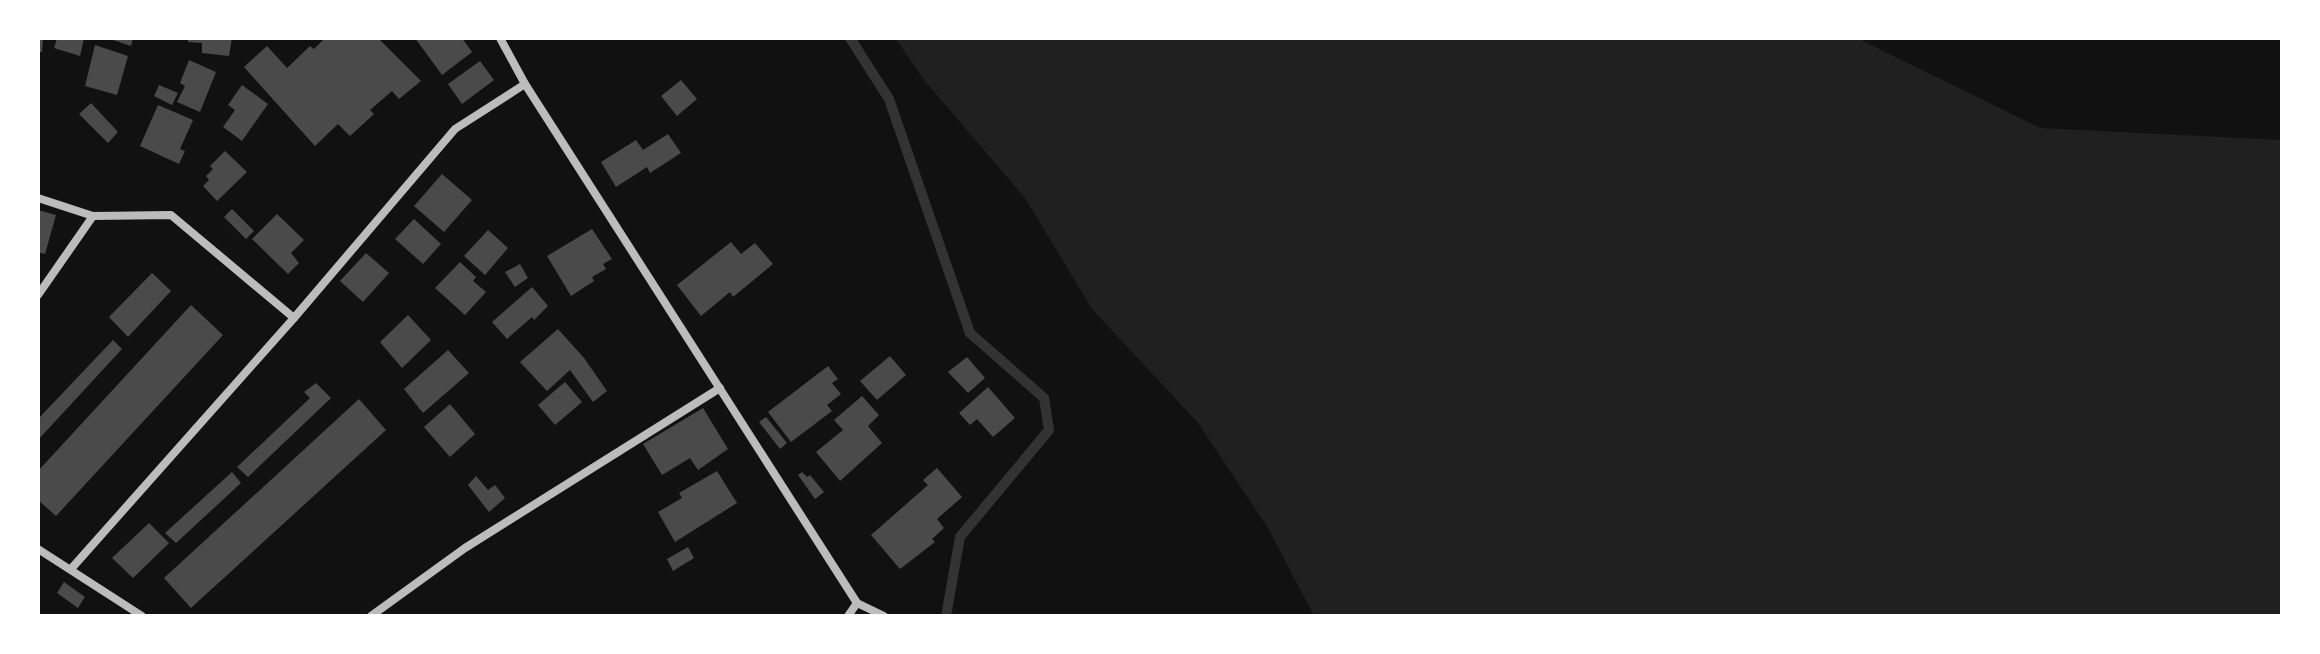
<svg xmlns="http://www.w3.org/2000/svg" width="2320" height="654" viewBox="0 0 2320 654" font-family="'Archivo Narrow',sans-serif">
  <rect width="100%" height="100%" fill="#111"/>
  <!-- green -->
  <path fill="#202020" d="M895 38H1857L2040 128 2282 140V616H1314L1268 528 1198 423 1092 309 1025 198 925 81Z"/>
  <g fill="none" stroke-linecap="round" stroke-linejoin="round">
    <!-- stream -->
    <path stroke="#333" stroke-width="10" d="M850 38 889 99 970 333 1044 398 1049 430 960 537 946 616"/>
  </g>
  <!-- building -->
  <g fill="#4a4a4a">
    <path d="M38 38H43L42 52H38Z"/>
    <path d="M57 38H84L80 56 54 48Z"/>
    <path d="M107 38H133L131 46Z"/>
    <path d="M188 38H232L229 56 202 53V43L188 42Z"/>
    <path d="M325 38H378L421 81 399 99 392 91 370 110 374 114 350 136 338 124 315 146 244 67 267 46 287 68 310 46 314 49Z"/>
    <path d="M415 38H462L472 52 442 75Z"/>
    <path d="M95 45 128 56 117 95 85 86Z"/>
    <path d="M189 60 216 72 200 112 177 102 185 86 180 83Z"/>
    <path d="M480 61 494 80 462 104 448 84Z"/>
    <path d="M681 80 697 99 677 116 661 96Z"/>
    <path d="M159 85 178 93 172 105 154 96Z"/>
    <path d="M242 85 268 104 242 141 223 127 235 110 228 105Z"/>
    <path d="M91 103 118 132 108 143 79 114Z"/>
    <path d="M158 105 193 120 180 149 185 151 179 164 140 146Z"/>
    <path d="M668 134 681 153 650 173 647 167 616 187 601 162 636 140 643 150Z"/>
    <path d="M225 151 247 172 217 201 203 186 209 180 206 176 213 169 210 166Z"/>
    <path d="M442 174 472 200 444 232 414 206Z"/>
    <path d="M232 209 254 231 246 239 224 217Z"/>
    <path d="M38 210 56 215 45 254 38 252Z"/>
    <path d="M277 214 304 240 291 253 299 263 288 274 252 239Z"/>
    <path d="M414 219 441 244 423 264 395 239Z"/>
    <path d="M592 229 612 259 603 264 606 269 592 277 594 281 571 296 547 256Z"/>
    <path d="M488 230 508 248 485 275 464 256Z"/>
    <path d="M731 242 741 254 755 243 773 264 733 297 730 292 701 316 677 285Z"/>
    <path d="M366 253 389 273 363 302 340 281Z"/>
    <path d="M460 262 476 277 473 281 486 292 465 315 435 288Z"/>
    <path d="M520 264 528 278 515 287 505 272Z"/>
    <path d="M152 273 171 291 128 337 109 317Z"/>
    <path d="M532 287 548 306 534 320 532 317 507 339 492 322Z"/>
    <path d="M191 305 223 335 56 516 38 500V471Z"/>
    <path d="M408 315 431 340 402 368 380 342Z"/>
    <path d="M558 329 584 358 607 391 593 402 570 370 547 391 520 362Z"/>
    <path d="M113 340 122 349 38 440V419Z"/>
    <path d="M448 350 469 373 423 413 404 389Z"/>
    <path d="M890 356 906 375 877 400 860 381Z"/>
    <path d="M967 357 985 378 968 393 948 372Z"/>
    <path d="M828 366 838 379 832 383 841 394 827 405 832 411 791 442 768 412Z"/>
    <path d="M565 382 582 402 555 425 538 405Z"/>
    <path d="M316 383 331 398 248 477 237 467 310 398 304 392Z"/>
    <path d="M988 387 1015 418 993 437 977 419 970 425 959 413Z"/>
    <path d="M862 396 879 415 868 426 882 443 840 481 816 452 843 430 834 420Z"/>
    <path d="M359 399 386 430 191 608 164 578Z"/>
    <path d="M450 404 475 434 450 457 424 427Z"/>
    <path d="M703 408 728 449 698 470 690 458 662 475 643 444Z"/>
    <path d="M766 417 787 443 780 449 759 422Z"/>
    <path d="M937 468 962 497 937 519 944 528 932 539 935 542 900 569 871 535 928 485 923 480Z"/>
    <path d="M717 471 737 503 675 542 658 512 682 498 679 493Z"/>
    <path d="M232 472 241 483 176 543 165 533Z"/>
    <path d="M802 472 807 477 810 475 824 492 815 499 798 475Z"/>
    <path d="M476 476 488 490 495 485 505 498 489 512 468 485Z"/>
    <path d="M149 523 169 543 133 578 112 558Z"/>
    <path d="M688 547 694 558 673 571 667 559Z"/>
    <path d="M64 582 85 597 78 608 57 593Z"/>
  </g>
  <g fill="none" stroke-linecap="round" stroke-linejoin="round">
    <!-- minor -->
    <g stroke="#bcbcbc" stroke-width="8">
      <path d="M500 38 525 84 857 603 884 616"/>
      <path d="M38 198 93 216 171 215 294 318"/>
      <path d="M38 295 93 216"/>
      <path d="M38 549 142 616"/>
      <path d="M71 569 294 318 455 129 525 84"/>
      <path d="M371 616 465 548 720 388"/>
      <path d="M848 616 857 603"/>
    </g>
  </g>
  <!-- border -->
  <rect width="2320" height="654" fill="none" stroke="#ffffff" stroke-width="80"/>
</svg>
